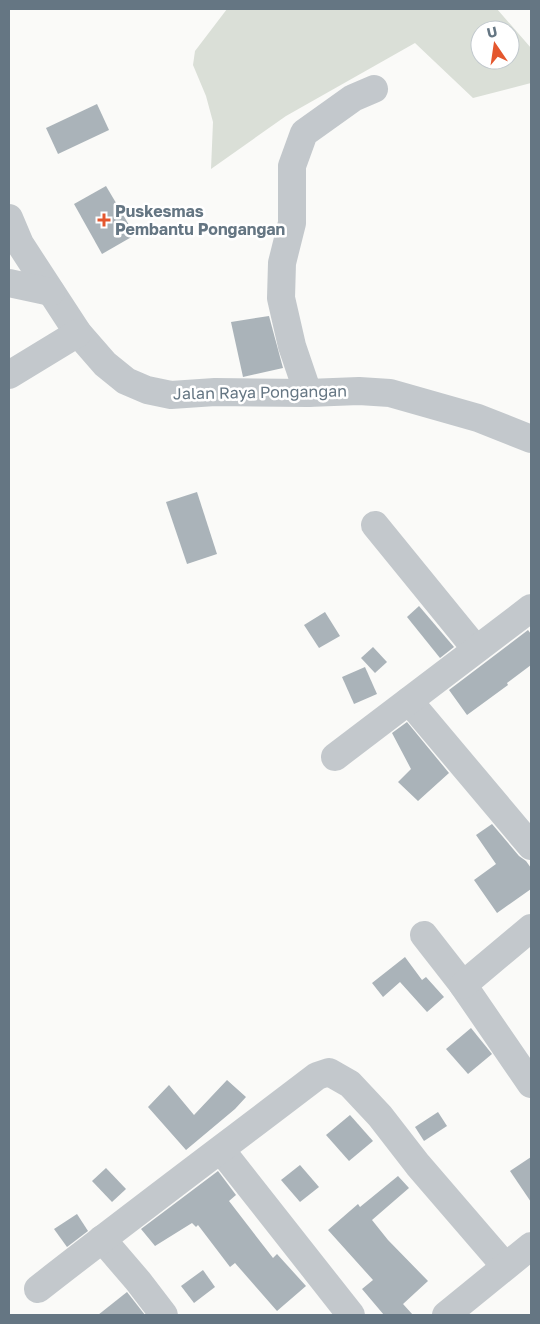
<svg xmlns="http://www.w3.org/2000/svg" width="540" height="1324" viewBox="0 0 540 1324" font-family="'Golos Text',sans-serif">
  <rect width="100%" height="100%" fill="#fafaf8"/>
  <!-- green -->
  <path fill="#dadfd7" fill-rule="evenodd" d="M227 9H497L531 48V83L473 98 415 43 286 116 211 169 213 122 206 96 193 65 195 51ZM480 30H510V60H480Z"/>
  <!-- building -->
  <g fill="#aab3b9">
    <path d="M97 104 109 130 58 154 46 128Z"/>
    <path d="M106 186 135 235 102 254 74 204Z"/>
    <path d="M269 316 283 368 243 377 231 322Z"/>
    <path d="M197 492 217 554 187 564 166 502Z"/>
    <path d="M419 606 454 647 440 658 407 617Z"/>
    <path d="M325 612 340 636 319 648 304 625Z"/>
    <path d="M528 630 531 634V665L507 683 508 685 467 715 449 690Z"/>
    <path d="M373 647 387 662 375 673 361 658Z"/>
    <path d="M365 667 377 694 354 704 342 677Z"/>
    <path d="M407 722 449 773 418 801 398 782 411 769 392 733Z"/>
    <path d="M492 824 519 856 526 861 531 868V889L497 913 474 880 496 864 476 835Z"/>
    <path d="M405 957 422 980 426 977 444 997 427 1012 400 982 383 997 372 983Z"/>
    <path d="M471 1028 492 1054 468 1074 446 1049Z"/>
    <path d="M227 1080 246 1097 235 1109 186 1150 148 1107 169 1085 194 1115Z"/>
    <path d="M438 1112 447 1126 424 1141 415 1127Z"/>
    <path d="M350 1115 373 1141 349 1161 326 1135Z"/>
    <path d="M531 1157V1202L510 1171Z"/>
    <path d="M300 1165 319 1187 300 1202 281 1180Z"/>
    <path d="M106 1168 126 1189 112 1202 92 1181Z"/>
    <path d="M218 1171 236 1195 229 1201 273 1258 277 1254 306 1286 277 1311 235 1263 230 1267 198 1225 196 1227 192 1223 155 1246 141 1229Z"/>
    <path d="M398 1176 409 1188 372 1220 388 1240 428 1281 403 1304 413 1315H384L362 1289 373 1280 328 1230 358 1204 360 1207Z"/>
    <path d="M77 1214 88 1231 67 1247 54 1229Z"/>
    <path d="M203 1270 215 1287 194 1303 181 1286Z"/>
    <path d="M127 1292 145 1315H98Z"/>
  </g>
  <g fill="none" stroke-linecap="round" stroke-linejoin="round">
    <!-- minor -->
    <g stroke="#c3c8cc" stroke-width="28">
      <path d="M9 218 20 244 78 333 105 364 126 381 147 390 171 395 215 392 308 393 359 391 390 393 478 418 531 439"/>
      <path d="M9 283 51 292"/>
      <path d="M9 375 78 333"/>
      <path d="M308 393 292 346 281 298 282 263 292 223V166L304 133 353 98 374 89"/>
      <path d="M375 525 476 649"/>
      <path d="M409 701 531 846"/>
      <path d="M335 757 531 608"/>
      <path d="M424 935 463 985 531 1084"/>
      <path d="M463 985 531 928"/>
      <path d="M221 1150 351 1315"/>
      <path d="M102 1239 138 1281 164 1315"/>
      <path d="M38 1289C130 1217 224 1147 317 1076L329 1072 350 1084 380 1116 418 1165 505 1266"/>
      <path d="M446 1315 531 1246"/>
    </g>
  </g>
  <!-- markers -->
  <path fill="#e4572e" stroke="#fff" stroke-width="2" d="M101.5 212.5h5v5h5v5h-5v5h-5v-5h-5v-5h5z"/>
  <g text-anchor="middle" stroke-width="5" stroke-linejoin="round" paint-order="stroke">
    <!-- poi labels -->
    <g font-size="16" font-weight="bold" fill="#657683" stroke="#fff" text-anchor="start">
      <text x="115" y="217">Puskesmas<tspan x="115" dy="18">Pembantu Pongangan</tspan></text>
    </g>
    <!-- street labels -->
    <g font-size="16" fill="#657683" stroke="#fff">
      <text transform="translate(260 392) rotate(-1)" y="6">Jalan Raya Pongangan</text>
    </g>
  </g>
  <!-- border -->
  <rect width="540" height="1324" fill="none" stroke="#657683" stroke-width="20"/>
  <!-- north arrow -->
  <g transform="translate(495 45) rotate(347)"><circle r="24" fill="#ffffff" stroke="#c1c8cd"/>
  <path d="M0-4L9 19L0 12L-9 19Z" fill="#e4572e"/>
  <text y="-8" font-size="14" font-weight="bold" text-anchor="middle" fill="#657683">U</text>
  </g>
</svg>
